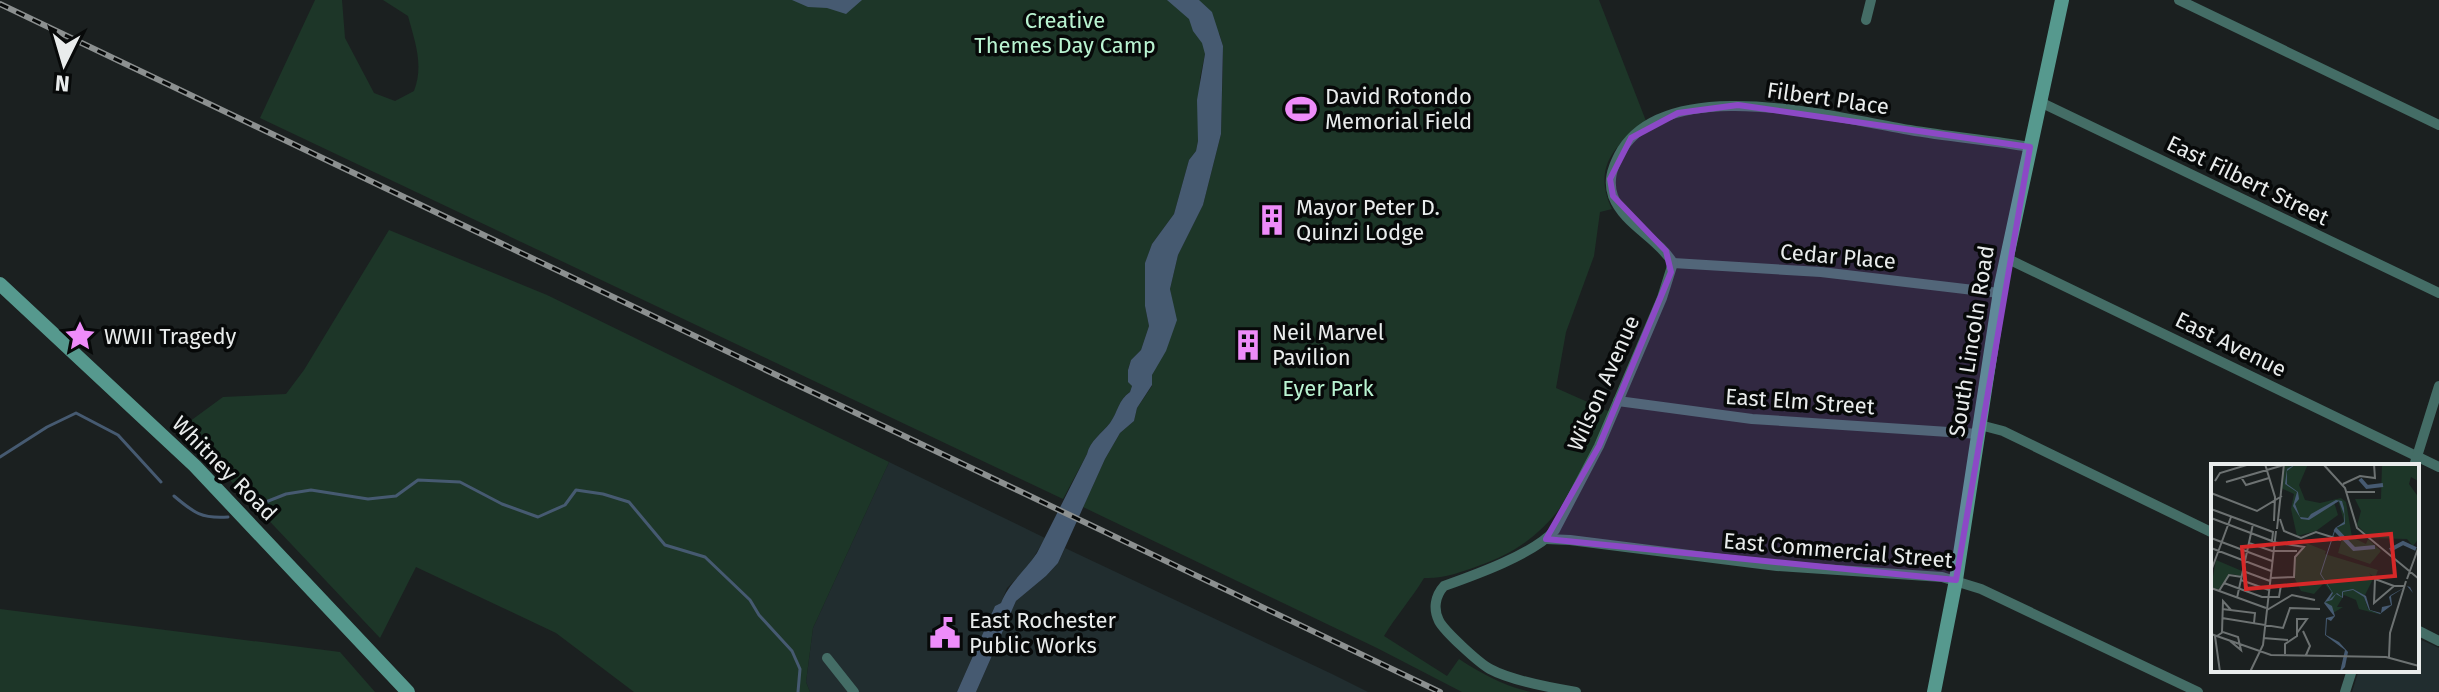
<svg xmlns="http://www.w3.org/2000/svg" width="2439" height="692" viewBox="0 0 2439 692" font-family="'Fira Sans',sans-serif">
  <rect width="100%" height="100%" fill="#1b2020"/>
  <!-- built -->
  <g fill="#212d2f">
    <path d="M889 462 1045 538 1028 567 1007 588 1001 603 995 606 957 692H810L806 682 813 628Z"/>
    <path d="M1065 548 1332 674 1368 692H976L1016 601 1046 576 1058 563Z"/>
    <path d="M2417 638 2439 648V692H2352L2359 670H2417Z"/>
  </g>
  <!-- green -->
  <g fill="#1d3628">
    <path d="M315 0H342L345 38 374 93 395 101 414 91C424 65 415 42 408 16L383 0H1599L1646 121C1615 145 1592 167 1612 209L1600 212 1594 256 1566 332 1556 388 1610 412C1578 482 1558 539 1478 566 1461 572 1443 579 1424 578 1412 598 1396 616 1384 636L1447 676 1459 659C1482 674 1504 686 1531 692H1462L1377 648 1083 507 1105 459 1120 433 1134 421 1137 408 1152 386V375L1176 321 1170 289 1178 255 1203 205 1221 134 1223 59V46L1219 33 1205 54 1200 78 1198 141 1196 151 1189 160 1174 214 1152 244 1145 264V306L1149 326 1141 350 1131 360 1128 369V381L1132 386 1130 392C1118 400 1118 413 1110 423 1102 433 1090 441 1087 454L1063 499 260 118Z"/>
    <path d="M389 230 547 295 889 462 813 628 806 682 810 692H634L556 633 416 567 380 638 241 491 178 430 223 397 286 394 304 370Z"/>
    <path d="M0 609 340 652 375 692H0Z"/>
  </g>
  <!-- water -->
  <g fill="#465a71">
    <path d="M792 0H862L846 14 827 8 808 7Z"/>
    <path d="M1167 0H1199L1212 12 1223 46 1221 134 1203 205 1178 255 1170 289 1177 320 1166 351 1152 375V385L1137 408 1134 421 1120 433 1105 459 1058 563 1046 576 1016 601 976 692H957L995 606 1001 603C1009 583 1025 571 1037 553L1087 454C1090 441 1102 433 1110 423 1118 412 1118 400 1130 392L1132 386 1128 382V370L1131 360 1141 350 1149 326 1145 306V263L1152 244 1174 214 1189 160 1196 151 1198 141 1197 100 1205 54 1202 43 1193 31 1189 19Z"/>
  </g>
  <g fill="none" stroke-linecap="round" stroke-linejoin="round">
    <!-- stream -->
    <g stroke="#465a71" stroke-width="3">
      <path d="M0 457 47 427 76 413 118 435 161 482"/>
      <path d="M174 496C194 513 202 519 228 517"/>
      <path d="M253 507 286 494 311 490 368 499 396 496 418 480 460 482 502 504 538 517 565 505 576 490 603 494 629 502 665 545 705 557 750 600 759 615 792 651 800 669 798 692"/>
    </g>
    <!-- street -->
    <g stroke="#446d66" stroke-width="10">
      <path d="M2179 0 2439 125"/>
      <path d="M1866 20 1871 0"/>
      <path d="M2040 102 2439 293"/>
      <path d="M2006 258 2439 467"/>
      <path d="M1673 263 1821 272 1999 293"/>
      <path d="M1618 401 1752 419 1979 434"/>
      <path d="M1980 425 2003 431 2213 533"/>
      <path d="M2414 466 2439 386"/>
      <path d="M1546 539 1570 540 1777 566 1942 577 1981 589 2198 692"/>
      <path d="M2417 630 2439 641"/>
      <path d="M827 658 854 692"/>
      <path d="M1576 692C1552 688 1512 681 1490 669 1479 663 1445 632 1439 621 1433 609 1435 596 1444 586 1475 575 1534 554 1555 530L1599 446 1662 298 1673 263C1657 237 1624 225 1613 196 1608 181 1612 169 1619 155 1663 71 1836 118 1910 130 1950 137 1990 140 2030 147"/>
      <path d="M2345 692 2352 670"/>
    </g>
    <!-- secondary -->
    <g stroke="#56998e" stroke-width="14">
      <path d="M0 284 195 466 408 692"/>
      <path d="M1934 692 1956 580 2001 285 2062 0"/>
    </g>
    <defs>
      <path id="rail" d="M0 4 1440 692"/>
    </defs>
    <!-- rail casing -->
    <use href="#rail" stroke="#8c9090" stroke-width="6"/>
    <!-- rail -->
    <use href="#rail" stroke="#070909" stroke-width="3" stroke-dasharray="9" stroke-linecap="butt"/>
  </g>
  <!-- marked area -->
  <path fill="#8c49c6" fill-opacity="0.2" stroke="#8c49c6" stroke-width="6" stroke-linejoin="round" d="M1738 105 2030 147 1956 580 1546 539 1599 446 1671 272 1666 251 1613 196 1610 179 1631 138 1678 113Z"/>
  <!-- icons -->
  <defs>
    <symbol id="stadium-bare" viewBox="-9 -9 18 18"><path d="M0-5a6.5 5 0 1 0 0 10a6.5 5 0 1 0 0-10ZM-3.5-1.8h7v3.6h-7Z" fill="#ee8cf9" stroke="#070909" stroke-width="2.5" paint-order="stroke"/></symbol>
    <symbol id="building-bare" viewBox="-9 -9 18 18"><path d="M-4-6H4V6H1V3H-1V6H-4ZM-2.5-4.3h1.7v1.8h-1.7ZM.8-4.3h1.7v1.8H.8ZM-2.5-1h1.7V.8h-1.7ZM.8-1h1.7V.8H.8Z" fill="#ee8cf9" stroke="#070909" stroke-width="2.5" paint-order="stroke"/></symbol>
    <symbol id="sight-bare" viewBox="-9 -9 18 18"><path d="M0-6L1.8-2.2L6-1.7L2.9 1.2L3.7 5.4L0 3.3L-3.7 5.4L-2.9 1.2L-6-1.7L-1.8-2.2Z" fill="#ee8cf9" stroke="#070909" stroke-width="2.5" paint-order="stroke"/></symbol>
    <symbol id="civic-bare" viewBox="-9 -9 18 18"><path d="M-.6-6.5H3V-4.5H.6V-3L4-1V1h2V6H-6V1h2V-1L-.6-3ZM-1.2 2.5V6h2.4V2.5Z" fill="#ee8cf9" stroke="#070909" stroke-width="2.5" paint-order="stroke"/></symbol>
  </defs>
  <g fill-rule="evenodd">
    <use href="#stadium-bare" x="1279" y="87" width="44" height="44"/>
    <use href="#building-bare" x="1250" y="198" width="44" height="44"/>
    <use href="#sight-bare" x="58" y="314" width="44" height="44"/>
    <use href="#building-bare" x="1226" y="323" width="44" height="44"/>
    <use href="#civic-bare" x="923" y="611" width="44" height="44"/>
  </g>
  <g text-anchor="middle" stroke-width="7" stroke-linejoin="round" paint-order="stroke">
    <!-- park labels -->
    <g font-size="22" fill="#b9f3d1" stroke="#070909">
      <text x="1065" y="28">Creative<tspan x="1065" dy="25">Themes Day Camp</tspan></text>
      <text x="1328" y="396">Eyer Park</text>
    </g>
    <!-- poi labels -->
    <g font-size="22" fill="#e9ecec" stroke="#070909" text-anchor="start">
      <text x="1325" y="104">David Rotondo<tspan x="1325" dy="25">Memorial Field</tspan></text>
      <text x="1296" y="215">Mayor Peter D.<tspan x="1296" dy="25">Quinzi Lodge</tspan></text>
      <text x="1272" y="340">Neil Marvel<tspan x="1272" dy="25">Pavilion</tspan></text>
      <text x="104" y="344">WWII Tragedy</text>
      <text x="969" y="628">East Rochester<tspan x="969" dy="25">Public Works</tspan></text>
    </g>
    <!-- street labels -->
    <g font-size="22" fill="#e9ecec" stroke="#070909">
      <text transform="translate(1828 98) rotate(8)" y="8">Filbert Place</text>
      <text transform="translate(2248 180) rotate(26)" y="8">East Filbert Street</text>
      <text transform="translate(1838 256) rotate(5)" y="8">Cedar Place</text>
      <text transform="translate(1971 341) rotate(-81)" y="8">South Lincoln Road</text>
      <text transform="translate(2231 344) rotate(26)" y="8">East Avenue</text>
      <text transform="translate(1603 383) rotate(-66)" y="8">Wilson Avenue</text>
      <text transform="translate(1800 401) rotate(4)" y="8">East Elm Street</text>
      <text transform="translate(225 468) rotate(45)" y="8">Whitney Road</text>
      <text transform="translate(1838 550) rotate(5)" y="8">East Commercial Street</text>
    </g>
  </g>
  <!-- overview -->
  <g transform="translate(2211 464)">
    <rect width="208" height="208" fill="#1b2020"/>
    <path d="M74 0H97L88 21 94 36 109 39 130 34 135 38 141 73 155 80 157 75 170 87 159 100 127 89 131 75 124 66 133 57 127 36 123 38 127 51 105 67 86 72 80 45 83 30 70 24ZM171 0H208L207 17 200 13 198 20 208 34V74L202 82 196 75 159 74 146 61 150 47 144 35H170ZM85 75 115 87 114 90 167 106 164 114 158 109 162 115 153 133 157 145 171 151 148 145 145 136 133 131 126 143H132L122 149 114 138 121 129 113 119 103 130 90 127 83 113V95L96 81ZM5 96 31 107 30 112 20 110 7 126 0 124Z" fill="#1d3628"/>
    <path d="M85 0 76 7V20L87 28 88 35 84 40 89 53 97 54 100 50 125 36 131 37 133 44 134 60 125 64 110 110 122 129 118 136 126 129 131 133V128L132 127 142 125 155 132 159 146 170 149 171 143 180 141 178 133 180 131 196 122 199 123 202 129 196 122 180 132 181 141 169 150 158 146 153 133 142 126 132 128V134L125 130 121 136 114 138 121 142 124 152 120 157 116 155 115 171 128 178 137 188 134 203 129 208 134 186 114 171 115 154 123 152 113 139 121 128 109 110 124 64 133 58V50L128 37 98 56 90 55 82 42 86 28 74 20 76 5Z" fill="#465a71"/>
    <path fill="none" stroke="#465a71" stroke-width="4" d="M149 15 156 23 172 21M124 65 143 85 164 83M179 86 192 79 205 85"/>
    <path fill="none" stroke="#6d7272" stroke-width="2" d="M54 0 64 33 63 57M112 0 134 24 146 64 208 115M30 13 35 21 58 14M4 17 9 9 39 0M15 18 73 1M132 20 149 12 164 14 163 0M135 28H164M0 29 46 47 71 32M0 45 62 68 61 77 0 54M69 55 73 67 90 74 105 68 130 76M66 65 73 0M0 74 61 97M38 79 61 87H86M0 84 60 107M0 107 20 53M32 107 59 117M59 114 83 113 84 93 93 83 62 78M196 115 208 82M30 116 58 126M13 119 51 133H68L70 121M183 122 164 115 163 139 183 122H194M0 124 55 144M8 127 18 111 31 113M26 134 42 60M11 145 44 149 43 159M56 146 81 131 104 136M11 154 72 164 79 144 109 145M92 167 99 182 95 191M11 168 12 137 20 146M0 170 60 191 175 193 208 202M4 172 9 208M6 172 12 168 27 173 30 186 19 177M52 174 77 176M74 190V180L86 172V155H96L86 169M178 193 179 169 195 117M39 208 52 181 65 67"/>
    <path fill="#d62828" fill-opacity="0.15" stroke="#d62828" stroke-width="4" d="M180 70 184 112 35 125 31 83Z"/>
    <rect width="208" height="208" fill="none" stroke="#e9ecec" stroke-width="4"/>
  </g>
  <!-- north arrow -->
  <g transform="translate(64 64) rotate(185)" stroke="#070909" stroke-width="6" paint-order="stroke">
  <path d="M0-6L14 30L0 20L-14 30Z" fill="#e9ecec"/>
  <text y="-12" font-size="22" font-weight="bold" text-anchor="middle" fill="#e9ecec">N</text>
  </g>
</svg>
